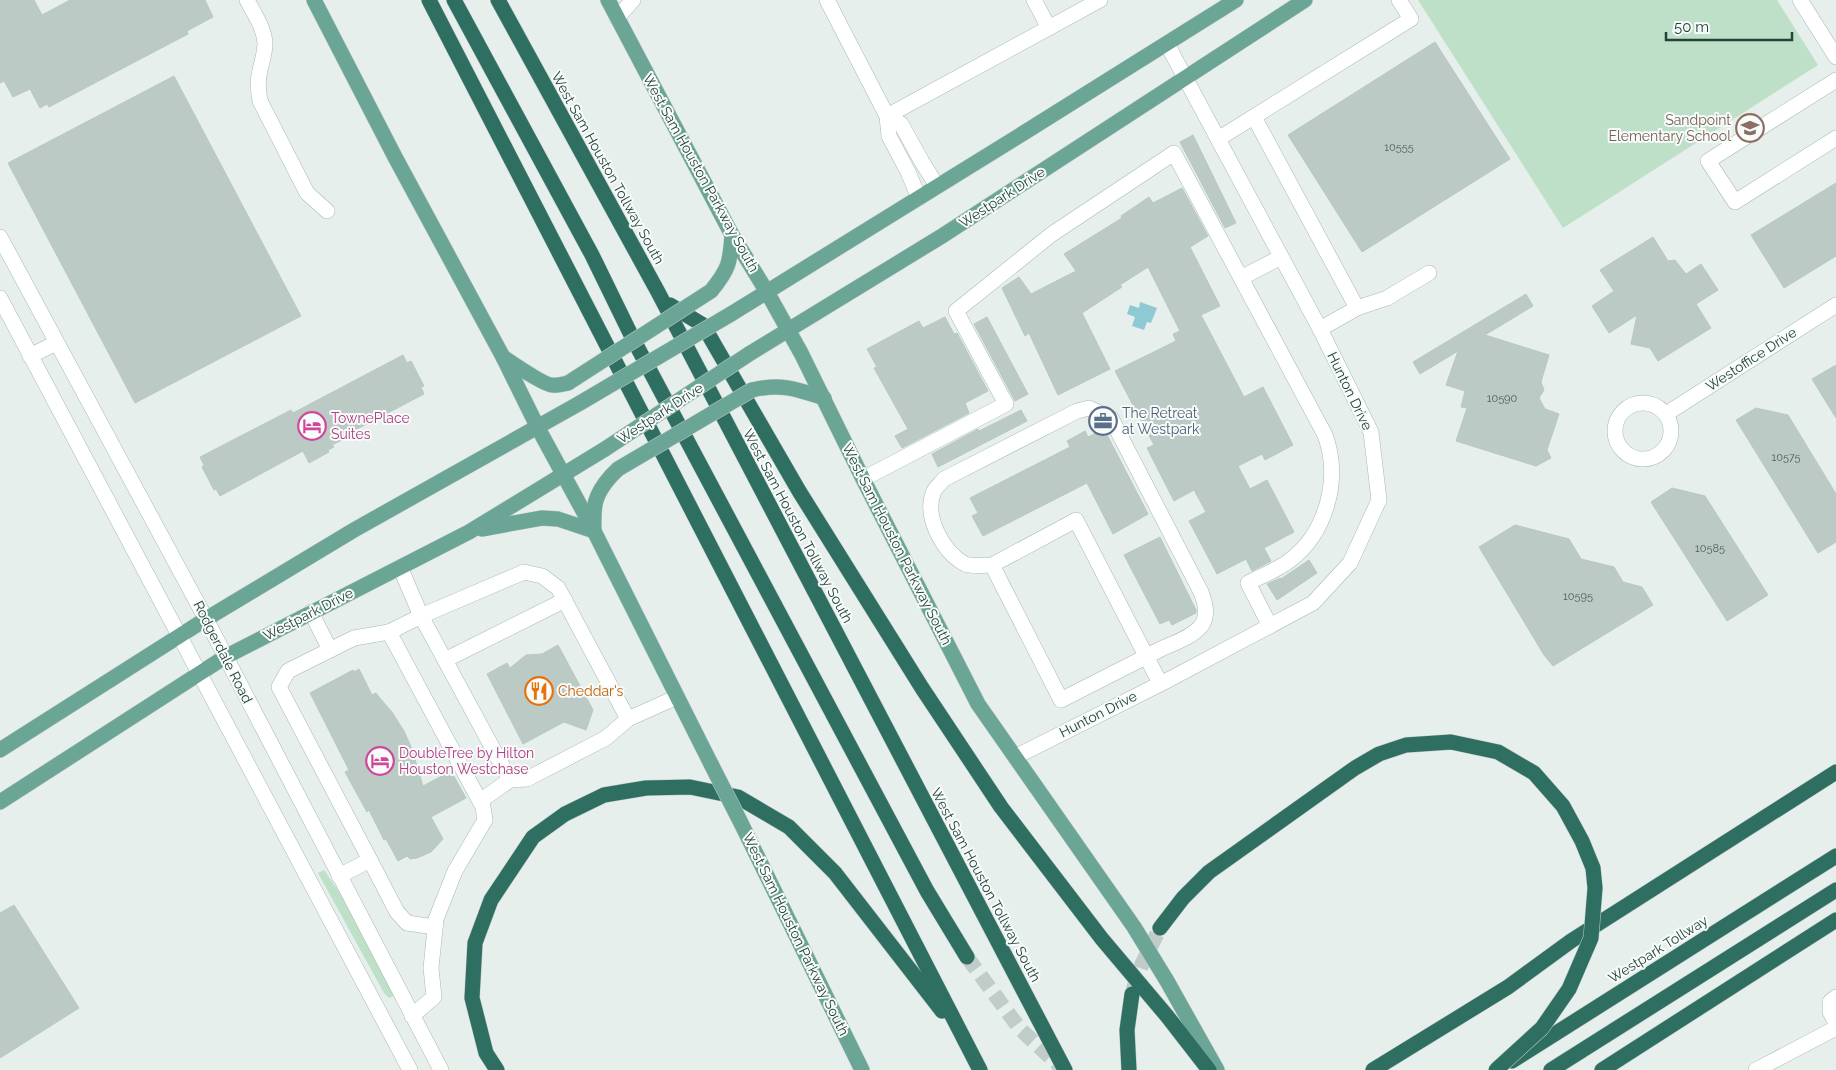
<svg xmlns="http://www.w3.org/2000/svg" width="1836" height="1070" viewBox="0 0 1836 1070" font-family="Raleway,sans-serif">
  <rect width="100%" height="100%" fill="#e6efeb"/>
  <!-- green -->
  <g fill="#bfe0c8">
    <path d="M1418 0H1777L1818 65 1563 228Z"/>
    <path d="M324 870 344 899 393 991 394 996 389 998 384 993 318 873Z"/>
  </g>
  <!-- water -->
  <path fill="#8ec9d4" d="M1140 302 1157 308 1151 323 1147 322 1144 330 1132 326 1135 317 1127 314 1130 305 1139 308Z"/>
  <!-- building -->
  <g fill="#bbcac4" stroke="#b8c9c2">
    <path d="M0 0H34L42 15 70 0H205L213 17 187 31 188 34 49 107 47 104 40 108 30 89 13 97 4 81 0 83Z"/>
    <path d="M1435 42 1510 159 1362 252 1288 135Z"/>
    <path d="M174 76 301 316 135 403 8 163Z"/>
    <path d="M1193 135 1236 223 1225 228 1180 142Z"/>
    <path d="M1836 183V256L1784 288 1751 235Z"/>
    <path d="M1182 188 1208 236 1190 247 1220 306 1201 315 1244 397 1263 387 1293 445 1265 460 1262 454 1238 466 1250 489 1267 480 1294 532 1264 548 1271 561 1252 571 1246 559 1217 574 1189 521 1206 512 1194 490 1174 501 1147 448 1154 445 1115 371 1176 341 1173 334 1180 331 1148 267 1120 285 1122 287 1082 313 1110 369 1058 395 1029 333 1025 336 1002 288 1019 277 1031 294 1076 271 1064 254 1122 218 1121 216 1149 197 1153 203Z"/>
    <path d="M1653 237 1668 261 1675 260 1686 274 1701 264 1718 290 1696 304 1711 328 1658 361 1650 348 1631 344 1637 315 1609 333 1592 306 1614 291 1600 270Z"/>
    <path d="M1526 294 1533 306 1485 335 1549 355 1541 382 1544 390 1539 398 1545 409 1559 414 1547 450 1551 458 1536 466 1456 441 1467 408 1461 407 1465 391 1446 385 1458 351 1420 374 1413 362Z"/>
    <path d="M945 317 954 334 957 333 988 391 965 403 969 413 902 448 895 436 908 429 874 368 877 367 867 349 919 321 923 328Z"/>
    <path d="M987 317 1028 394 1015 401 974 324Z"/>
    <path d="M403 355 407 363 411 361 424 386 421 387 424 394 340 438 342 440 332 445 334 447 328 450 329 452 309 463 303 451 220 496 216 489 214 490 202 467 204 465 200 457 291 410 293 413Z"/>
    <path d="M1836 365V418L1812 379Z"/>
    <path d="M1756 408 1788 415 1836 494V542L1818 553 1736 420Z"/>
    <path d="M1021 410 1027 421 938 467 932 454 978 429 979 431Z"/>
    <path d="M1104 429 1148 514 1113 534 1087 483 983 536 972 516 978 513 970 498 1070 447 1067 441 1085 431 1088 437Z"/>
    <path d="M1672 488 1705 496 1768 595 1727 621 1651 502Z"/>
    <path d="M1515 525 1569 539 1581 559 1614 567 1623 582 1642 587 1653 605 1553 666 1544 655 1479 547Z"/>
    <path d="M1160 537 1196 610V613L1172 625 1169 620 1160 624 1124 555Z"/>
    <path d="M1309 560 1317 573 1277 600 1267 584 1280 578 1281 579Z"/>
    <path d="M558 645 593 710 586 730 564 722 523 744 487 674 507 663 510 668 526 655 542 654Z"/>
    <path d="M359 669 372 695 376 693 379 697 392 712 404 731 412 749 423 786 451 771 466 798 431 817 443 839 431 852 417 858 410 859 407 856 398 861 386 839 384 840 369 810 367 812 345 772 349 770 310 693 353 670 354 672Z"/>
    <path d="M14 905 79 1008 0 1058V913Z"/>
  </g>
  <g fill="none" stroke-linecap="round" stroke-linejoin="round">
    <!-- highway-tunnel -->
    <g stroke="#bfccc8" stroke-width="15" stroke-dasharray="15 8" stroke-linecap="butt">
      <path d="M967 957 1020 1029 1063 1069"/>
      <path d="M1133 990 1142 964 1160 928"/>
    </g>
    <defs>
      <g id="minor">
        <path d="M247 0C254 14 264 27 265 43 265 53 262 61 260 70 257 81 258 90 260 101L307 193 327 211"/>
        <path d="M827 0 887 116 889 136 908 172 919 198"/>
        <path d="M1034 0 1049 28"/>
        <path d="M1800 0 1836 57"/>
        <path d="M617 18 633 0"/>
        <path d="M1836 80 1708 161 1735 202 1836 138"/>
        <path d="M887 116 1100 0"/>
        <path d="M887 116 901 124 922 162 937 186"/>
        <path d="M1254 117 1357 308"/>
        <path d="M1218 139 1411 19 1399 0"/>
        <path d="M0 237 206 619 441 1070"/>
        <path d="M1241 278 1281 257"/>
        <path d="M0 298 410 1070"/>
        <path d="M1320 329 1357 308 1387 298 1429 273"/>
        <path d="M30 356 56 343"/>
        <circle cx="1643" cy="431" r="28"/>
        <path d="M1666 414 1836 305"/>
        <path d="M863 479 1006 404 956 311 1052 234 1174 153 1325 435C1341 478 1327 533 1289 561 1277 570 1261 576 1248 583L1270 626"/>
        <path d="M992 565C984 565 972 567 965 564 943 552 923 516 934 491 936 487 941 483 944 479L1077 411 1089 408 1111 418 1201 592C1205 602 1209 616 1201 626 1192 637 1174 643 1161 649 1128 666 1094 683 1061 700L992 565 1076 520 1160 683"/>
        <path d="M400 567 421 616 510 780 527 779 606 738 628 719"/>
        <path d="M311 612 330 650"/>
        <path d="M389 632 421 616 524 572 542 576 558 588 628 719 677 697"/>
        <path d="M445 660 565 600"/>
        <path d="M1015 757 1170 679 1313 603 1350 563 1379 500 1371 432 1320 329 1167 44"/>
        <path d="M480 801 510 780"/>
        <path d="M370 860 397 912 407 923 435 927"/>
        <path d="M339 876 370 860 279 687 288 671 354 638 389 632 483 807 485 820 455 871 436 919 431 968 434 997 412 1016"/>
        <path d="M1836 997 1830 1002V1012L1836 1023"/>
        <path d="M1756 1070 1836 1028"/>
      </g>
      <g id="major">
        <path d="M314 0 395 157 503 357 538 428 594 531 711 764"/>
        <path d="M608 0 732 235 767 292 801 353 863 479 978 704 1134 927 1167 981 1217 1070"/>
        <path d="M711 291C729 269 730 263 732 235"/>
        <path d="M731 314 1022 134 1236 0"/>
        <path d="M749 354 942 236 1305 0"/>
        <path d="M503 357C512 363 544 385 552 385 557 386 563 384 568 383"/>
        <path d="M752 390C781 383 797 389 824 398"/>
        <path d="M482 529 542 518 558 519 594 531C593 506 594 495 611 476"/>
        <path d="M0 750 206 619 354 530 580 403"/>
        <path d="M0 802 225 657 469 532 605 449"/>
        <path d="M741 823 862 1070"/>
      </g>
      <g id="highway">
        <path d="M429 0 980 1070"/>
        <path d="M454 0 592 255 632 337 927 891 967 957"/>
        <path d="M498 0 658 292 1065 1070"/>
        <path d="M670 305 703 325 799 491 922 688 1001 807 1102 939 1167 1016 1209 1070"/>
        <path d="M1160 928 1183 898 1209 872 1355 768 1379 754 1406 745 1451 742 1498 752 1534 773 1563 806 1582 841 1593 868"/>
        <path d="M1512 1061 1836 856"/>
        <path d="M497 1070 486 1053 472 998 475 943 491 900 533 837 565 814 604 795 646 788 690 787 738 797 789 827 835 873 942 1011"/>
        <path d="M1129 1070 1127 1030 1132 994"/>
        <path d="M1373 1070 1508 987 1571 941 1836 772"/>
        <path d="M1551 1070 1836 890"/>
        <path d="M1602 1070 1836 920"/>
      </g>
    </defs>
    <!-- minor casing -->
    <use href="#minor" stroke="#a8b8b2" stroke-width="16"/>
    <!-- major casing -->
    <use href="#major" stroke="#c2cac8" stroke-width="16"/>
    <!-- highway casing -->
    <use href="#highway" stroke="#c2cac8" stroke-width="16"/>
    <!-- minor -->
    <use href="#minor" stroke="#fff" stroke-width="15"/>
    <!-- major -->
    <use href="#major" stroke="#6aa596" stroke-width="15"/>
    <!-- highway -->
    <use href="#highway" stroke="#2f6f62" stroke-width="15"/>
    <defs>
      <g id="major-bridge">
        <path d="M568 383 711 291"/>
        <path d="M580 403 731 314"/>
        <path d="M605 449 749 354"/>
        <path d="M611 476 618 469 752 390"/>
        <path d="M711 764 741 823"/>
      </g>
      <path id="highway-bridge" d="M1496 1070 1542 1028 1569 989 1591 938 1595 888 1593 868"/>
    </defs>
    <!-- major-bridge casing -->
    <use href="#major-bridge" stroke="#c2cac8" stroke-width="16" stroke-linecap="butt"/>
    <!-- highway-bridge casing -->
    <use href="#highway-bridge" stroke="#c2cac8" stroke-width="16" stroke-linecap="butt"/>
    <!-- major-bridge -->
    <use href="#major-bridge" stroke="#6aa596" stroke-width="15"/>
    <!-- highway-bridge -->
    <use href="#highway-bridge" stroke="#2f6f62" stroke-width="15"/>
  </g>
  <!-- icons -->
  <defs>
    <symbol id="school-ring" viewBox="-11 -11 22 22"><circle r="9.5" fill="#f7fbf9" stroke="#8d6e63" stroke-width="1.5"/><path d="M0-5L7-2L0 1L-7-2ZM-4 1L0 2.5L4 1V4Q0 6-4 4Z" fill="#8d6e63"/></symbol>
    <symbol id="office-ring" viewBox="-11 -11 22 22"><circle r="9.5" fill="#f7fbf9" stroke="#5c6f8a" stroke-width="1.5"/><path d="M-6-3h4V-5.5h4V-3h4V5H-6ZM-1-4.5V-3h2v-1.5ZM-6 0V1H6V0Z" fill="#5c6f8a"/></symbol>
    <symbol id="hotel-ring" viewBox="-11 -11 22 22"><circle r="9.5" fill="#f7fbf9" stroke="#d1479c" stroke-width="1.5"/><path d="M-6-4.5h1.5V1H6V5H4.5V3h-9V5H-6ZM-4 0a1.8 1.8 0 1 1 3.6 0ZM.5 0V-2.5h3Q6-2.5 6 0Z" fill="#d1479c"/></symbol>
    <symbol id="restaurant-ring" viewBox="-11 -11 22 22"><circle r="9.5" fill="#f7fbf9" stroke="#e8710a" stroke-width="1.5"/><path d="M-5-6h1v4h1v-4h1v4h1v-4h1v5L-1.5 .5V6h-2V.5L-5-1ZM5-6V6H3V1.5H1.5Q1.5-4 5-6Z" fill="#e8710a"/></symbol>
  </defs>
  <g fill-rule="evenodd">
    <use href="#school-ring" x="1734" y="112" width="32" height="32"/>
    <use href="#office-ring" x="1087" y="405" width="32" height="32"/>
    <use href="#hotel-ring" x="296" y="410" width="32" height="32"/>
    <use href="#restaurant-ring" x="523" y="675" width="32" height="32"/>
    <use href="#hotel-ring" x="364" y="745" width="32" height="32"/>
  </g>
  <g text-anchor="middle" stroke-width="4" stroke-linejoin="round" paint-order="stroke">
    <!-- number labels -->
    <g font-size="11" fill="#4a645c">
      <text x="1399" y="151">10555</text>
      <text x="1502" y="402">10590</text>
      <text x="1786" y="461">10575</text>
      <text x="1710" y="552">10585</text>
      <text x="1578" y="600">10595</text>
    </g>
    <!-- education labels -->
    <g font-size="14" fill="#785e54" stroke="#f7fbf9" text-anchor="end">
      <text x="1731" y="125">Sandpoint<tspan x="1731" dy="16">Elementary School</tspan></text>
    </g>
    <!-- street labels -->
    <g font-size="14" fill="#24423a" stroke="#f7fbf9">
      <text transform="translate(608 168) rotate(61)" y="5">West Sam Houston Tollway South</text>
      <text transform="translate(701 173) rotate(61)" y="5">West Sam Houston Parkway South</text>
      <text transform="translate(1002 197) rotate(-33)" y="5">Westpark Drive</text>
      <text transform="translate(1751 359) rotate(-33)" y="5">Westoffice Drive</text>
      <text transform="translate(1350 391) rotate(64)" y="5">Hunton Drive</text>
      <text transform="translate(660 413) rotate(-33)" y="5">Westpark Drive</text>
      <text transform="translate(798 526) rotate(62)" y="5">West Sam Houston Tollway South</text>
      <text transform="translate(897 544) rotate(63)" y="5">West Sam Houston Parkway South</text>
      <text transform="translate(308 614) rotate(-27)" y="5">Westpark Drive</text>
      <text transform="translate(223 652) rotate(63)" y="5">Rodgerdale Road</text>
      <text transform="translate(1098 714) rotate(-27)" y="5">Hunton Drive</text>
      <text transform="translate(986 885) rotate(62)" y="5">West Sam Houston Tollway South</text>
      <text transform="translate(796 934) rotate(64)" y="5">West Sam Houston Parkway South</text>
      <text transform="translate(1658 949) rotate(-32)" y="5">Westpark Tollway</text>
    </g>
    <!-- service labels -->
    <g font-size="14" fill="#4e5e75" stroke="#f7fbf9" text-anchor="start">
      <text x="1122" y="418">The Retreat<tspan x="1122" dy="16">at Westpark</tspan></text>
    </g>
    <!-- hotel labels -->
    <g font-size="14" fill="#b23c85" stroke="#f7fbf9" text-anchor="start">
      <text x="331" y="423">TownePlace<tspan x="331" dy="16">Suites</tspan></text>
      <text x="399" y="758">DoubleTree by Hilton<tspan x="399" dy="16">Houston Westchase</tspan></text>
    </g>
    <!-- food labels -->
    <g font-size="14" fill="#c56008" stroke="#f7fbf9" text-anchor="start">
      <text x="558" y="696">Cheddar's</text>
    </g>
  </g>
  <!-- scale -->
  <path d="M1666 32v8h126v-8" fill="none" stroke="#24423a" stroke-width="2.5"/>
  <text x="1674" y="32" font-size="15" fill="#24423a" stroke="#f7fbf9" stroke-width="4" paint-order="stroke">50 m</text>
</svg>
